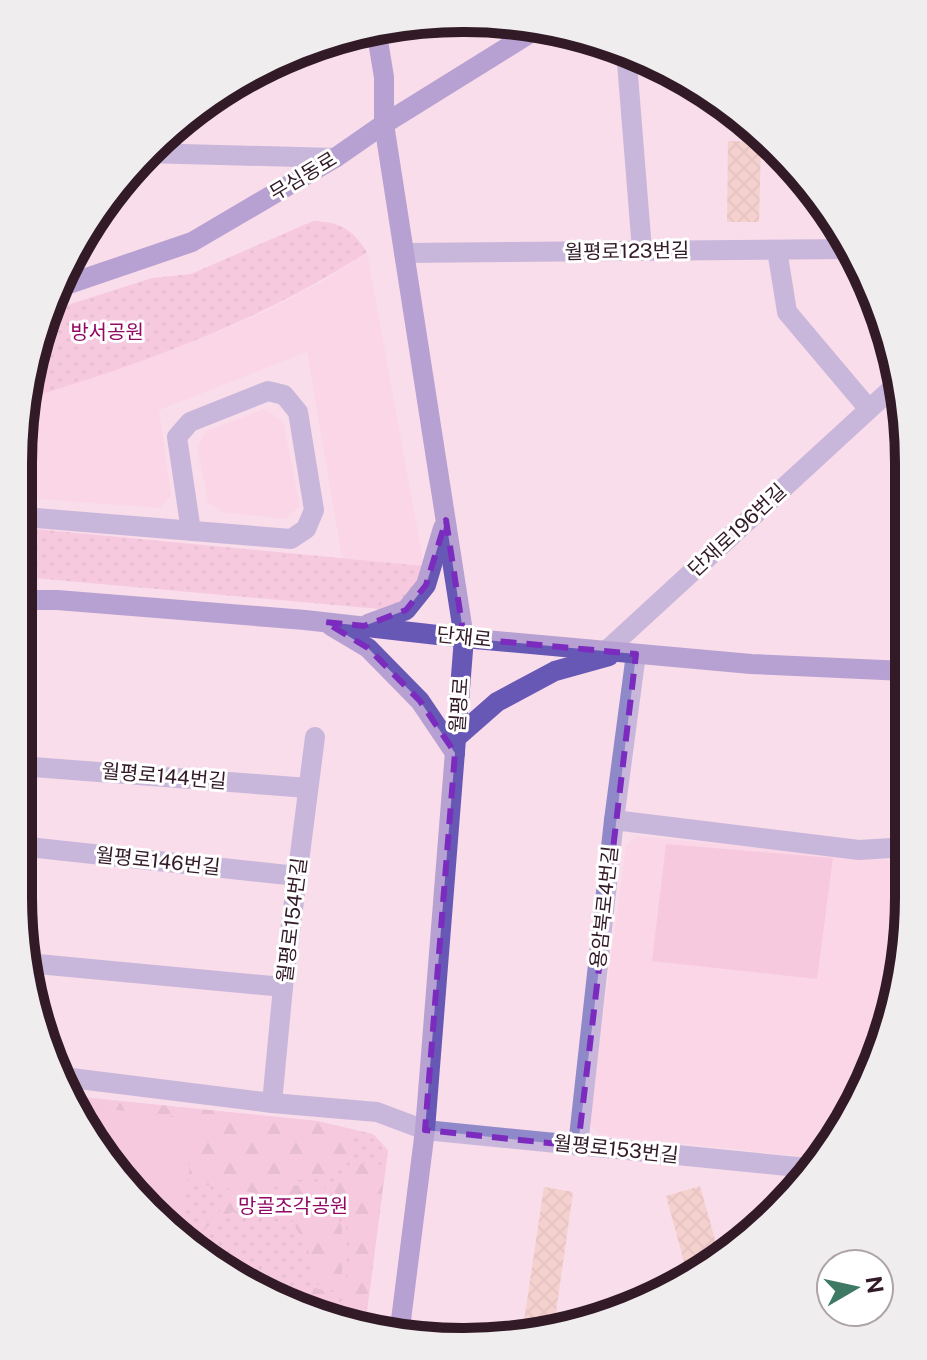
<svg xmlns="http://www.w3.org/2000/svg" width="927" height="1360" viewBox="0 0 927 1360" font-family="'Public Sans','Noto Sans KR',sans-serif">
  <defs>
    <pattern id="green-dots" width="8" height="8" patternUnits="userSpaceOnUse" patternTransform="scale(2)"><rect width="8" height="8" fill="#f3b2d2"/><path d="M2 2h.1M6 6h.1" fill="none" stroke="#d198b4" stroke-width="1.8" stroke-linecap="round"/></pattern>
    <pattern id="forest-firs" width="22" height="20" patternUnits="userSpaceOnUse" patternTransform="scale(2)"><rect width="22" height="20" fill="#f3b2d2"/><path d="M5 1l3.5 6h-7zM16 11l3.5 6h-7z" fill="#d198b4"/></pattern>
    <pattern id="building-cross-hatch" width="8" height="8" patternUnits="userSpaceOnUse" patternTransform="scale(2)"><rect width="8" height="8" fill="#f0c3ad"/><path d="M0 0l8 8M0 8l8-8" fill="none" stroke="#cea795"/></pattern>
  </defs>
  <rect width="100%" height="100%" fill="#f9ddea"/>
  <!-- built -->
  <g fill="#fccfe5">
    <path d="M367 252 424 566 342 558 307 352 159 410 171 496 160 508 25 498 26 399 198 340 268 310 321 282Z"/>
    <path d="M264 409 283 421 300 506 285 519 221 512 208 502 197 447 206 431Z"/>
    <path d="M637 836 905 862 908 865 909 897 875 1067 814 1158 601 1135 589 1123 626 845Z"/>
  </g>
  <!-- green -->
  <g fill="url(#green-dots)">
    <path d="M313 221C340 222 352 229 367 252 259 322 149 361 26 399V377L49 311 152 278 191 274Z"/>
    <path d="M24 528 424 566 425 578 391 610 23 577Z"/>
    <path d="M71 1096 316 1121 373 1134 388 1150 365 1327 293 1308 170 1232 93 1144Z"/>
  </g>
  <!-- forest -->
  <g fill="url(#forest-firs)">
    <path d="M71 1096 317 1121 355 1130 350 1148 352 1159 330 1179 289 1180 262 1194 188 1182 194 1118 76 1106Z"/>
    <path d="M359 1160 369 1166 386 1164 363 1327 338 1320C350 1279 359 1226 332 1188Z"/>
    <path d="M291 1185H322L326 1188 292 1221C256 1203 212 1205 194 1247L185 1241 225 1207 228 1193 262 1199Z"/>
    <path d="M328 1192 342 1228V1290L311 1283V1256L295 1226Z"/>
    <path d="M311 1287 341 1294 333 1319 300 1310 309 1297Z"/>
  </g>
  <!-- pitch -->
  <g fill="#f3b2d2">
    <path d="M666 844 833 858 817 979 652 961Z"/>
    <path d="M76 1106 193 1119 183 1226 163 1224 93 1144Z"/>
  </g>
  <!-- building -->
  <g fill="url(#building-cross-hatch)">
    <path d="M728 141 761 142 759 222H727Z"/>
    <path d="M700 1186 719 1254 688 1276 666 1196Z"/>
    <path d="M544 1187 573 1192 553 1333 522 1334Z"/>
  </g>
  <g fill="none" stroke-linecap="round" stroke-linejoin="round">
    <!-- street -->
    <g stroke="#8f89c9" stroke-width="20">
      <path d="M626 50 642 250"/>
      <path d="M145 153 335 158"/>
      <path d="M777 250 787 312 868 408"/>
      <path d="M404 253 851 249"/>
      <path d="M24 517 291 539 306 529 314 510 298 412 284 395 268 391 190 422 177 437 191 531"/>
      <path d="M606 651 901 380"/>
      <path d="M20 766 308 788"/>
      <path d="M614 820 859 850 908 847"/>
      <path d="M19 846 297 876"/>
      <path d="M27 963 283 987"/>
      <path d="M63 1077 272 1103 377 1112 425 1130 808 1168"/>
      <path d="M272 1103 283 987 315 737"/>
      <path d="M578 1146 614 820 636 654"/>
    </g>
    <!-- secondary -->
    <g stroke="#6758b6" stroke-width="20">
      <path d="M377 35 384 77V124L464 638 425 1130 399 1336"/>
      <path d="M57 288 192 242 335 158 384 124 532 32"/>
      <path d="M23 600H57L305 620 464 638 751 664 905 671"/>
      <path d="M368 624 406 610 426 585 443 528"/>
      <path d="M331 626 368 648 420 701 455 753"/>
      <path d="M456 738 497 702 555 671 609 656"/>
    </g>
  </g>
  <!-- marked area -->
  <path d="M0 0H927V1360H0ZM446 520 464 638 636 654 578 1146 425 1130 455 753 420 701 368 648 325 622 364 626 406 610 426 585Z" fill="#f9ddea" fill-opacity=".55" fill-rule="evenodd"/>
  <path fill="none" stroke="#7b2cbf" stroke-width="6" stroke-dasharray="16 10" stroke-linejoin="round" d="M446 520 464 638 636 654 578 1146 425 1130 455 753 420 701 368 648 325 622 364 626 406 610 426 585Z"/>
  <g text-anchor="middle" stroke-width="6" stroke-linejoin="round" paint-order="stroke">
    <!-- street labels -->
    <g font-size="20" fill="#321a27" stroke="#fff">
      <text transform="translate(303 176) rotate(-31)" y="7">무심동로</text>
      <text transform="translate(627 251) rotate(-1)" y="7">월평로123번길</text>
      <text transform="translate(737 530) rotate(-43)" y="7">단재로196번길</text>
      <text transform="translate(464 637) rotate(6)" y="7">단재로</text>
      <text transform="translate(459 705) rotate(-86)" y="7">월평로</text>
      <text transform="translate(164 776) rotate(5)" y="7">월평로144번길</text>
      <text transform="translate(158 861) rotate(6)" y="7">월평로146번길</text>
      <text transform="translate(604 907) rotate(-84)" y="7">용암북로4번길</text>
      <text transform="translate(292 920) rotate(-83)" y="7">월평로154번길</text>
      <text transform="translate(616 1149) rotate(6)" y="7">월평로153번길</text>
    </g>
    <!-- park labels -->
    <g font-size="20" fill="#910963" stroke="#fff">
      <text x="107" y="339">방서공원</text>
      <text x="293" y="1213">망골조각공원</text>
    </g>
  </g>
  <!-- crop -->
  <path d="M0 0H927V1360H0ZM463 32H464A431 431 0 0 1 895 463V897A431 431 0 0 1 464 1328H463A431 431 0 0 1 32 897V463A431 431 0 0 1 463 32Z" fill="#efedee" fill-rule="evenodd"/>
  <path fill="none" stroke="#321a27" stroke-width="10" d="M463 32H464A431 431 0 0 1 895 463V897A431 431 0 0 1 464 1328H463A431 431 0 0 1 32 897V463A431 431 0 0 1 463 32Z"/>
  <!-- north arrow -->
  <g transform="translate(855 1288) rotate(81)"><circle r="38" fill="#ffffff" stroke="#ada3a9" stroke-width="2"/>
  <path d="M0-6L14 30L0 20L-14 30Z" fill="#3d7963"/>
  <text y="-12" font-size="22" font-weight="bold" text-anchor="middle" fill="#321a27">N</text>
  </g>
</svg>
